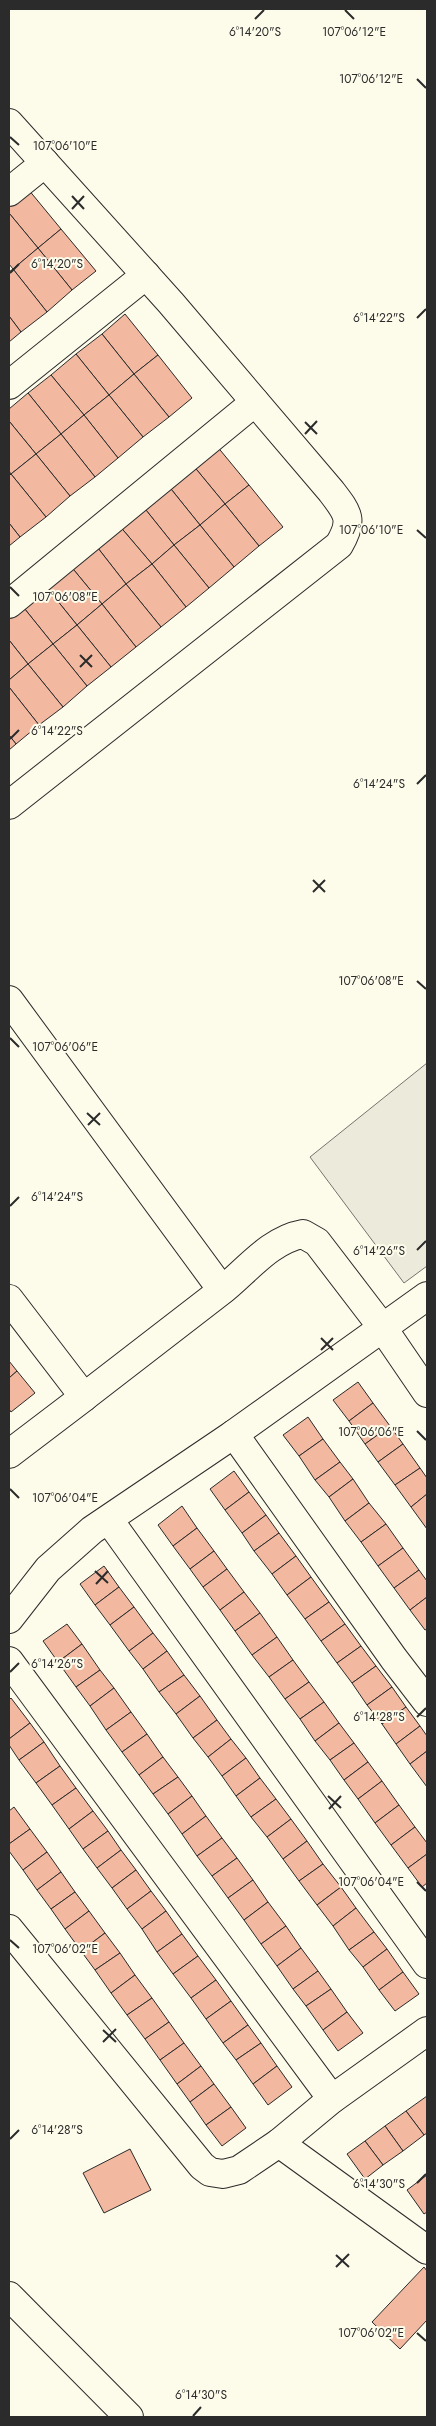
<svg xmlns="http://www.w3.org/2000/svg" width="436" height="2426" viewBox="0 0 436 2426" font-family="Jost,sans-serif">
  <rect width="100%" height="100%" fill="#fdfbea"/>
  <!-- green -->
  <path fill="#ecebdb" stroke="#74746e" d="M427 1063V1266L404 1283 310 1157Z"/>
  <!-- building -->
  <g fill="#f2b8a0" stroke="#2b2b2b">
    <path d="M28 189 61 229 38 248 9 213V205Z"/>
    <path d="M9 213 38 248 13 269 9 264Z"/>
    <path d="M61 229 96 271 72 290 38 248Z"/>
    <path d="M38 248 72 290 47 312 13 269Z"/>
    <path d="M13 269 47 312 21 332 9 316V272Z"/>
    <path d="M125 314 158 355 134 374 102 334Z"/>
    <path d="M9 316 21 332 9 342Z"/>
    <path d="M102 334 134 374 109 395 76 354Z"/>
    <path d="M76 354 109 395 84 415 51 375Z"/>
    <path d="M158 355 192 398 169 417 134 374Z"/>
    <path d="M134 374 169 417 143 437 109 395Z"/>
    <path d="M51 375 84 415 61 434 28 393Z"/>
    <path d="M28 393 61 434 36 454 9 421V409Z"/>
    <path d="M109 395 143 437 118 458 84 415Z"/>
    <path d="M84 415 118 458 95 477 61 434Z"/>
    <path d="M9 421 36 454 11 474 9 471Z"/>
    <path d="M61 434 95 477 70 496 36 454Z"/>
    <path d="M216 445 249 485 225 504 192 464Z"/>
    <path d="M36 454 70 496 46 517 11 474Z"/>
    <path d="M192 464 225 504 200 525 167 484Z"/>
    <path d="M11 474 46 517 20 537 9 523V476Z"/>
    <path d="M167 484 200 525 174 545 142 505Z"/>
    <path d="M249 485 283 527 259 546 225 504Z"/>
    <path d="M225 504 259 546 234 567 200 525Z"/>
    <path d="M142 505 174 545 152 564 118 524Z"/>
    <path d="M9 523 20 537 9 546Z"/>
    <path d="M118 524 152 564 126 584 94 543Z"/>
    <path d="M200 525 234 567 209 588 174 545Z"/>
    <path d="M94 543 126 584 102 604 69 564Z"/>
    <path d="M174 545 209 588 186 607 152 564Z"/>
    <path d="M69 564 102 604 77 625 44 584Z"/>
    <path d="M152 564 186 607 161 627 126 584Z"/>
    <path d="M44 584 77 625 53 644 20 603Z"/>
    <path d="M126 584 161 627 136 647 102 604Z"/>
    <path d="M20 603 53 644 28 664 9 640V613Z"/>
    <path d="M102 604 136 647 111 667 77 625Z"/>
    <path d="M77 625 111 667 87 686 53 644Z"/>
    <path d="M9 640 28 664 9 680Z"/>
    <path d="M53 644 87 686 63 707 28 664Z"/>
    <path d="M28 664 63 707 39 725 9 687V680Z"/>
    <path d="M9 687 39 725 16 744 9 735Z"/>
    <path d="M9 735 16 744 9 750Z"/>
    <path d="M9 1361 17 1371 9 1378Z"/>
    <path d="M17 1371 35 1393 11 1412 9 1409V1378Z"/>
    <path d="M358 1382 373 1403 349 1421 333 1400Z"/>
    <path d="M373 1403 390 1426 365 1444 349 1421Z"/>
    <path d="M308 1417 323 1439 299 1456 283 1435Z"/>
    <path d="M390 1426 403 1444 378 1462 365 1444Z"/>
    <path d="M323 1439 340 1462 315 1480 299 1456Z"/>
    <path d="M403 1444 420 1468 395 1485 378 1462Z"/>
    <path d="M340 1462 353 1479 329 1497 315 1480Z"/>
    <path d="M420 1468 427 1478V1494L411 1507 395 1485Z"/>
    <path d="M234 1471 249 1492 225 1510 210 1489Z"/>
    <path d="M353 1479 369 1503 345 1521 329 1497Z"/>
    <path d="M249 1492 266 1515 242 1533 225 1510Z"/>
    <path d="M427 1494V1529L411 1507Z"/>
    <path d="M369 1503 386 1524 361 1542 345 1521Z"/>
    <path d="M182 1506 197 1528 173 1546 158 1525Z"/>
    <path d="M266 1515 279 1533 254 1551 242 1533Z"/>
    <path d="M386 1524 403 1548 378 1566 361 1542Z"/>
    <path d="M197 1528 214 1551 190 1569 173 1546Z"/>
    <path d="M279 1533 296 1556 272 1574 254 1551Z"/>
    <path d="M403 1548 419 1570 394 1588 378 1566Z"/>
    <path d="M214 1551 227 1569 203 1587 190 1569Z"/>
    <path d="M296 1556 311 1577 287 1595 272 1574Z"/>
    <path d="M104 1566 119 1587 95 1605 80 1584Z"/>
    <path d="M227 1569 244 1592 220 1610 203 1587Z"/>
    <path d="M419 1570 427 1581V1597L410 1610 394 1588Z"/>
    <path d="M311 1577 329 1602 305 1619 287 1595Z"/>
    <path d="M119 1587 134 1607 110 1625 95 1605Z"/>
    <path d="M244 1592 260 1613 235 1631 220 1610Z"/>
    <path d="M427 1597V1629L425 1630 410 1610Z"/>
    <path d="M329 1602 345 1624 321 1641 305 1619Z"/>
    <path d="M134 1607 153 1633 129 1651 110 1625Z"/>
    <path d="M260 1613 277 1637 252 1655 235 1631Z"/>
    <path d="M67 1624 82 1644 58 1662 43 1641Z"/>
    <path d="M345 1624 361 1646 337 1663 321 1641Z"/>
    <path d="M153 1633 167 1651 143 1669 129 1651Z"/>
    <path d="M277 1637 293 1660 269 1677 252 1655Z"/>
    <path d="M82 1644 100 1670 76 1687 58 1662Z"/>
    <path d="M361 1646 376 1666 352 1683 337 1663Z"/>
    <path d="M167 1651 184 1675 159 1692 143 1669Z"/>
    <path d="M293 1660 309 1682 285 1699 269 1677Z"/>
    <path d="M376 1666 392 1687 367 1705 352 1683Z"/>
    <path d="M100 1670 114 1688 90 1706 76 1687Z"/>
    <path d="M184 1675 200 1696 176 1714 159 1692Z"/>
    <path d="M309 1682 324 1702 300 1719 285 1699Z"/>
    <path d="M392 1687 406 1707 382 1724 367 1705Z"/>
    <path d="M114 1688 131 1712 106 1730 90 1706Z"/>
    <path d="M200 1696 217 1720 193 1738 176 1714Z"/>
    <path d="M11 1698 30 1723 9 1739V1700Z"/>
    <path d="M324 1702 339 1723 315 1741 300 1719Z"/>
    <path d="M406 1707 420 1726 396 1744 382 1724Z"/>
    <path d="M131 1712 147 1734 122 1752 106 1730Z"/>
    <path d="M217 1720 231 1739 208 1757 193 1738Z"/>
    <path d="M30 1723 44 1742 19 1760 9 1745V1739Z"/>
    <path d="M339 1723 354 1743 330 1760 315 1741Z"/>
    <path d="M420 1726 427 1736V1751L410 1764 396 1744Z"/>
    <path d="M147 1734 163 1757 139 1775 122 1752Z"/>
    <path d="M231 1739 246 1758 222 1776 208 1757Z"/>
    <path d="M44 1742 60 1766 36 1783 19 1760Z"/>
    <path d="M354 1743 368 1762 344 1780 330 1760Z"/>
    <path d="M427 1751V1787L410 1764Z"/>
    <path d="M163 1757 178 1777 153 1794 139 1775Z"/>
    <path d="M246 1758 260 1778 236 1796 222 1776Z"/>
    <path d="M368 1762 382 1781 358 1799 344 1780Z"/>
    <path d="M60 1766 76 1788 52 1805 36 1783Z"/>
    <path d="M178 1777 192 1796 168 1814 153 1794Z"/>
    <path d="M260 1778 276 1799 251 1817 236 1796Z"/>
    <path d="M382 1781 399 1805 375 1823 358 1799Z"/>
    <path d="M76 1788 93 1811 69 1829 52 1805Z"/>
    <path d="M192 1796 206 1816 182 1834 168 1814Z"/>
    <path d="M276 1799 291 1819 267 1837 251 1817Z"/>
    <path d="M399 1805 415 1827 391 1845 375 1823Z"/>
    <path d="M14 1807 30 1829 9 1844V1811Z"/>
    <path d="M93 1811 108 1831 83 1849 69 1829Z"/>
    <path d="M206 1816 222 1838 197 1856 182 1834Z"/>
    <path d="M291 1819 307 1841 283 1859 267 1837Z"/>
    <path d="M415 1827 427 1843V1854L408 1868 391 1845Z"/>
    <path d="M30 1829 47 1852 23 1870 9 1851V1844Z"/>
    <path d="M108 1831 121 1850 97 1868 83 1849Z"/>
    <path d="M222 1838 237 1858 212 1876 197 1856Z"/>
    <path d="M307 1841 323 1864 299 1881 283 1859Z"/>
    <path d="M121 1850 136 1870 112 1888 97 1868Z"/>
    <path d="M47 1852 61 1872 37 1890 23 1870Z"/>
    <path d="M427 1854V1883L422 1887 408 1868Z"/>
    <path d="M237 1858 253 1880 228 1898 212 1876Z"/>
    <path d="M323 1864 341 1887 317 1905 299 1881Z"/>
    <path d="M136 1870 151 1891 127 1909 112 1888Z"/>
    <path d="M61 1872 75 1892 51 1909 37 1890Z"/>
    <path d="M253 1880 268 1902 244 1920 228 1898Z"/>
    <path d="M341 1887 356 1908 333 1926 317 1905Z"/>
    <path d="M151 1891 166 1911 142 1929 127 1909Z"/>
    <path d="M75 1892 89 1911 65 1929 51 1909Z"/>
    <path d="M268 1902 286 1926 261 1944 244 1920Z"/>
    <path d="M356 1908 374 1932 349 1950 333 1926Z"/>
    <path d="M89 1911 105 1933 81 1951 65 1929Z"/>
    <path d="M166 1911 182 1934 157 1952 142 1929Z"/>
    <path d="M286 1926 301 1948 277 1966 261 1944Z"/>
    <path d="M374 1932 387 1949 363 1967 349 1950Z"/>
    <path d="M105 1933 120 1953 95 1970 81 1951Z"/>
    <path d="M182 1934 198 1956 173 1974 157 1952Z"/>
    <path d="M301 1948 318 1971 293 1989 277 1966Z"/>
    <path d="M387 1949 403 1972 379 1990 363 1967Z"/>
    <path d="M120 1953 135 1975 111 1993 95 1970Z"/>
    <path d="M198 1956 216 1980 191 1998 173 1974Z"/>
    <path d="M318 1971 331 1989 306 2006 293 1989Z"/>
    <path d="M403 1972 419 1994 395 2011 379 1990Z"/>
    <path d="M135 1975 152 1998 127 2015 111 1993Z"/>
    <path d="M216 1980 231 2001 206 2019 191 1998Z"/>
    <path d="M331 1989 347 2012 323 2030 306 2006Z"/>
    <path d="M152 1998 169 2022 145 2039 127 2015Z"/>
    <path d="M231 2001 248 2025 223 2043 206 2019Z"/>
    <path d="M347 2012 363 2033 338 2051 323 2030Z"/>
    <path d="M169 2022 184 2043 160 2060 145 2039Z"/>
    <path d="M248 2025 261 2043 236 2060 223 2043Z"/>
    <path d="M184 2043 201 2066 177 2084 160 2060Z"/>
    <path d="M261 2043 277 2066 253 2084 236 2060Z"/>
    <path d="M201 2066 214 2084 190 2102 177 2084Z"/>
    <path d="M277 2066 292 2087 268 2105 253 2084Z"/>
    <path d="M214 2084 231 2107 206 2125 190 2102Z"/>
    <path d="M427 2096V2133L424 2135 406 2111Z"/>
    <path d="M231 2107 246 2128 222 2146 206 2125Z"/>
    <path d="M406 2111 424 2135 403 2151 385 2126Z"/>
    <path d="M385 2126 403 2151 383 2165 365 2141Z"/>
    <path d="M365 2141 383 2165 365 2179 347 2154Z"/>
    <path d="M130 2149 151 2190 104 2213 83 2173Z"/>
    <path d="M427 2175V2212L424 2214 407 2190Z"/>
    <path d="M424 2267 427 2271V2320L400 2349 372 2322Z"/>
  </g>
  <g fill="none" stroke-linecap="round" stroke-linejoin="round">
    <defs>
      <g id="minor">
        <path d="M9 123 171 303 331 491C348 513 354 520 339 545L9 805"/>
        <path d="M9 192 45 163"/>
        <path d="M9 385 146 275"/>
        <path d="M9 604 255 402"/>
        <path d="M9 1000 222 1290"/>
        <path d="M9 1299 84 1397C129 1362 175 1327 220 1292 246 1272 269 1240 303 1234L317 1242 382 1327 427 1393"/>
        <path d="M234 1434 394 1659 427 1702"/>
        <path d="M9 1454 84 1397"/>
        <path d="M109 1520 427 1964"/>
        <path d="M9 1619 48 1569 92 1530 234 1434 427 1296"/>
        <path d="M9 1661 332 2099"/>
        <path d="M9 1929 202 2166 210 2172 223 2174 239 2170 279 2143 332 2099 427 2031"/>
        <path d="M279 2143 427 2250"/>
      </g>
      <path id="motorway" d="M9 2296 129 2417"/>
    </defs>
    <!-- minor casing -->
    <use href="#minor" stroke="#2b2b2b" stroke-width="30"/>
    <!-- motorway casing -->
    <use href="#motorway" stroke="#2b2b2b" stroke-width="30"/>
    <!-- minor -->
    <use href="#minor" stroke="#fdfbea" stroke-width="28"/>
    <!-- motorway -->
    <use href="#motorway" stroke="#fdfbea" stroke-width="28"/>
  </g>
  <!-- ticks -->
  <path fill="none" stroke="#2b2b2b" stroke-width="2" d="M345 10 354 19M255 19 264 10M417 79 426 88M10 137 19 145M72 196 84 209M72 209 84 196M10 273 19 264M417 318 426 309M305 422 317 434M305 434 317 421M417 530 426 538M10 587 19 596M80 655 92 667M80 667 92 655M10 739 19 730M417 784 426 775M313 880 325 892M313 892 325 880M417 981 426 989M10 1038 19 1047M87 1113 100 1125M88 1125 100 1113M10 1206 19 1197M417 1250 426 1241M321 1338 333 1350M321 1350 333 1338M417 1431 426 1440M10 1489 19 1498M95 1571 108 1583M96 1584 108 1571M10 1672 19 1663M417 1717 426 1708M328 1796 341 1808M329 1809 341 1796M417 1882 426 1891M10 1940 19 1948M103 2030 116 2042M103 2042 116 2029M10 2139 19 2130M417 2183 426 2174M336 2255 349 2267M336 2267 349 2254M417 2333 426 2341M193 2416 201 2407"/>
  <g font-size="12" text-anchor="middle" fill="#2b2b2b" stroke="#fdfbea" stroke-width="4" stroke-linejoin="round" paint-order="stroke">
    <text x="354" y="36">107°06'12"E</text>
    <text x="255" y="36">6°14'20"S</text>
    <text x="371" y="83">107°06'12"E</text>
    <text x="65" y="150">107°06'10"E</text>
    <text x="57" y="268">6°14'20"S</text>
    <text x="379" y="322">6°14'22"S</text>
    <text x="371" y="534">107°06'10"E</text>
    <text x="65" y="601">107°06'08"E</text>
    <text x="57" y="735">6°14'22"S</text>
    <text x="379" y="788">6°14'24"S</text>
    <text x="371" y="985">107°06'08"E</text>
    <text x="65" y="1051">107°06'06"E</text>
    <text x="57" y="1201">6°14'24"S</text>
    <text x="379" y="1255">6°14'26"S</text>
    <text x="371" y="1436">107°06'06"E</text>
    <text x="65" y="1502">107°06'04"E</text>
    <text x="57" y="1668">6°14'26"S</text>
    <text x="379" y="1721">6°14'28"S</text>
    <text x="371" y="1886">107°06'04"E</text>
    <text x="65" y="1953">107°06'02"E</text>
    <text x="57" y="2134">6°14'28"S</text>
    <text x="379" y="2188">6°14'30"S</text>
    <text x="371" y="2337">107°06'02"E</text>
    <text x="201" y="2399">6°14'30"S</text>
  </g>
  <!-- border -->
  <rect width="436" height="2426" fill="none" stroke="#2b2b2b" stroke-width="20"/>
</svg>
